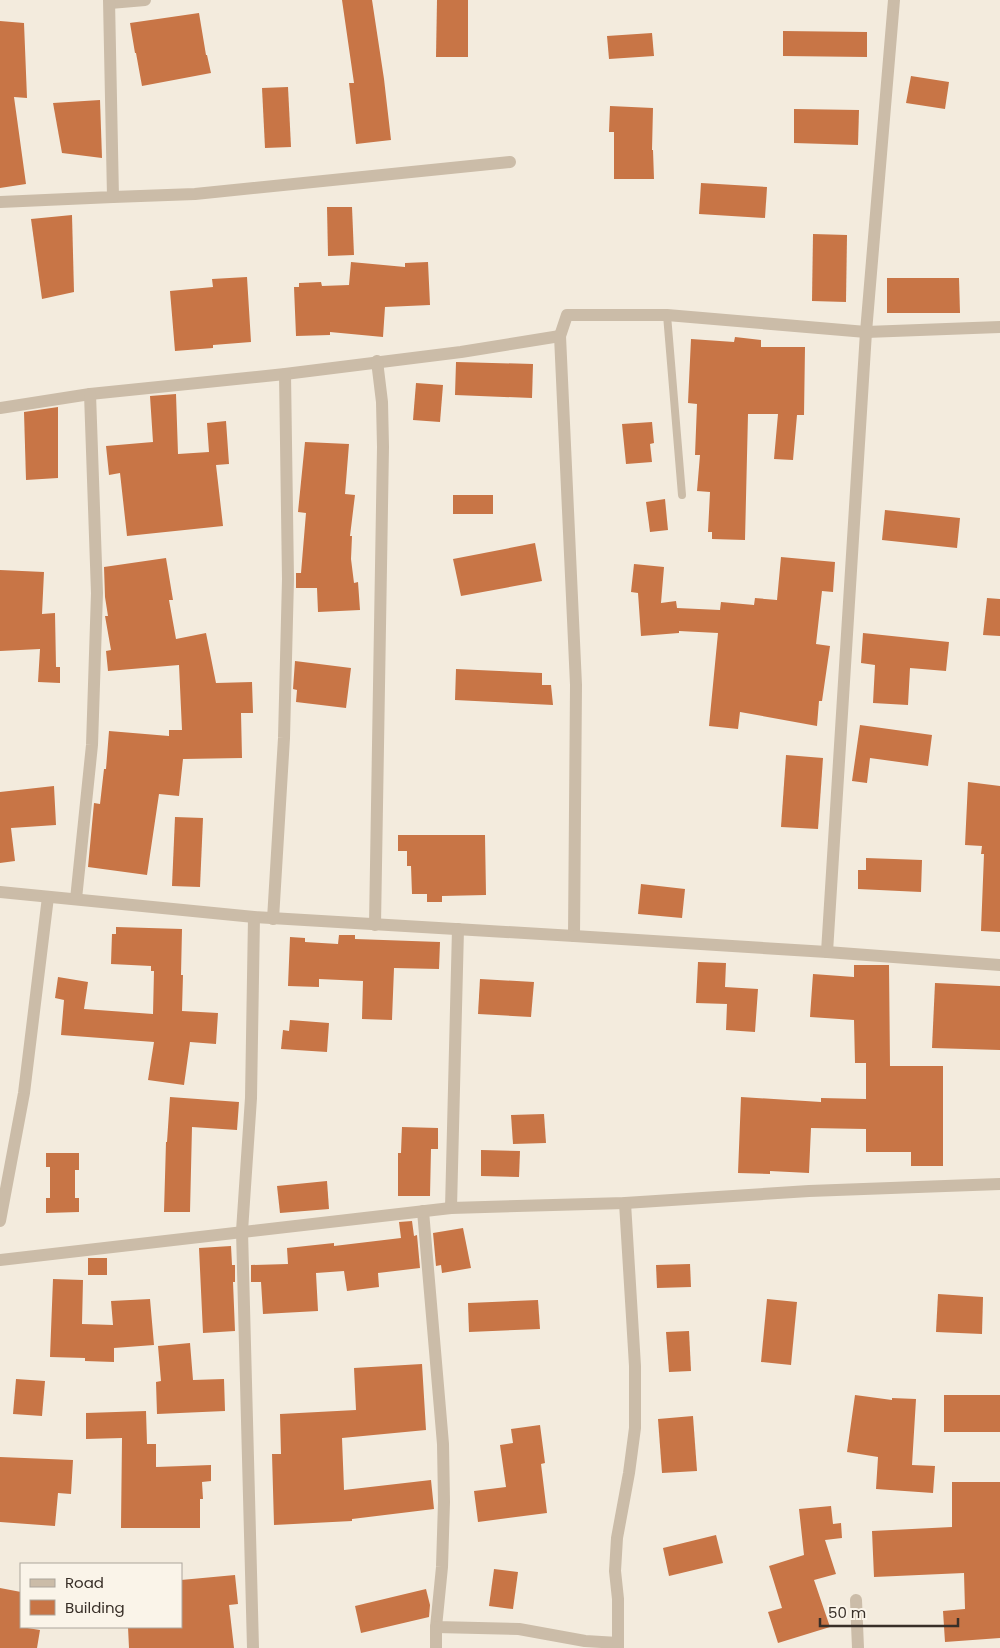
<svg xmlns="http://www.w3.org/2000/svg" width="1000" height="1648" viewBox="0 0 1000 1648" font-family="Poppins,sans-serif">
  <rect width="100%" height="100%" fill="#f3ebdd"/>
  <!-- building -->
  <g fill="#c87546">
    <path d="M342 0H372L384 79 391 140 356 144 349 83H354Z"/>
    <path d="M437 0H468V57H436Z"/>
    <path d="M199 13 206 55H207L211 73 142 86 136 53H135L130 23Z"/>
    <path d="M0 21 24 23 27 98 14 97 26 184 0 188Z"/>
    <path d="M783 31 867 32V57L783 56Z"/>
    <path d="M652 33 654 56 609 59 607 36Z"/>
    <path d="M911 76 949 82 945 109 906 103Z"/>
    <path d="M288 87 291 147 265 148 262 88Z"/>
    <path d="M100 100 102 158 62 153 53 103Z"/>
    <path d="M610 106 653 108 652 150H653L654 179H614V132H609Z"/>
    <path d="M794 109 859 110 858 145 794 143Z"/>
    <path d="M701 183 767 187 765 218 699 214Z"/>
    <path d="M327 207H352L354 255 328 256Z"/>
    <path d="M72 215 74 292 42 299 31 219Z"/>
    <path d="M813 234 847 235 846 302 812 301Z"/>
    <path d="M351 262 405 267V263L428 262 430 305 385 307 383 337 330 332V335L296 336 294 287H299V283L321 282 322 286 349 285Z"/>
    <path d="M247 277 251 342 213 345V348L175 351 170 291 213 287 212 279Z"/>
    <path d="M887 278H959L960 313H887Z"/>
    <path d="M735 337 761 340V347H805L804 415H797L793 460 774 459 778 414H748L745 540 712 539V532H708L710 492 697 491 700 455H695L697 404 688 403 691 339 734 342Z"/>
    <path d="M456 362 533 364 532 398 455 395Z"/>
    <path d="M416 383 443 385 440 422 413 420Z"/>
    <path d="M176 394 178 454 209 452 207 423 226 421 229 464 216 465 223 526 127 536 120 473 109 475 106 446 153 442 150 396Z"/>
    <path d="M58 407V478L26 480 24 412Z"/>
    <path d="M652 422 654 443 650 444 652 462 626 464 622 424Z"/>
    <path d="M305 442 349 444 345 494 355 495 350 536H352L351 559 354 583 358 582 360 610 318 612 317 588H296V573H301L306 513 298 512Z"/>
    <rect x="453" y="495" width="40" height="19"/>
    <path d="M665 499 668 530 650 532 646 502Z"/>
    <path d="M885 510 960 518 957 548 882 540Z"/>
    <path d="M535 543 542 581 461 596 453 559Z"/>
    <path d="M781 557 835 562 833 592 822 591 816 644 830 646 822 701H819L817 726 740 712 738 729 709 726 718 633 679 631V633L641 636 638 593 631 592 634 564 664 567 661 603 676 601 677 608 720 610 721 602 754 605 755 598 777 600Z"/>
    <path d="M166 558 173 600H169L176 639 206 633 216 683 252 682 253 713H241L242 758 183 759 179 796 159 794 147 875 88 867 94 803 100 804 104 769H106L109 731 169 736V730H182L179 665 108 671 106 651 111 650 105 616H108L105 597 104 567Z"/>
    <path d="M0 570 44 572 42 614 55 613 56 667H60V683L38 682 40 649 0 651Z"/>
    <path d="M987 598 1000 599V636L983 635Z"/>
    <path d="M863 633 949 642 946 671 910 668 908 705 873 703 875 665 861 663Z"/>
    <path d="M295 661 351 668 346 708 296 702 297 690 293 689Z"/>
    <path d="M456 669 542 673V685H551L553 705 455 700Z"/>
    <path d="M860 725 932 735 928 766 870 758 867 783 852 781Z"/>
    <path d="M786 755 823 758 818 829 781 827Z"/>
    <path d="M968 782 1000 786V932L981 931 984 854H981L982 846 965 845Z"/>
    <path d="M54 786 56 825 11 828 15 861 0 863V792Z"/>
    <path d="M175 817 203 818 200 887 172 886Z"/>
    <path d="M398 835H485L486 895 442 896V902H427V894H412L411 866H407V851H398Z"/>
    <path d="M866 858 922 860 921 892 858 889V870H866Z"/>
    <path d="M641 884 685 889 682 918 638 914Z"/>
    <path d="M116 927 182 929 181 975H183L182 1011 218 1013 216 1044 190 1042 184 1085 148 1080 154 1042 61 1035 64 1000 55 998 58 977 88 982 84 1009 153 1014 154 971H151V966L111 964 112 934H116Z"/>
    <path d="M339 935H355V939L440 942 439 969 394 968 392 1020 362 1019 363 981 319 979V987L288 986 290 937 305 938V942L338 944Z"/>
    <path d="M698 962 726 963 725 987 758 989 755 1032 726 1030 727 1004 696 1003Z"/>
    <path d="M854 965H889L890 1066H943V1166H911V1152H866V1129L811 1128 809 1173 770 1171V1174L738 1173 741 1097 821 1102V1098L866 1099V1063H855L854 1020 810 1017 813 974 854 977Z"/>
    <path d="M480 979 534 982 531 1017 478 1014Z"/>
    <path d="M935 983 1000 986V1050L932 1048Z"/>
    <path d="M290 1020 329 1023 327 1052 281 1049 283 1030 289 1031Z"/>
    <path d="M170 1097 239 1102 237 1130 192 1127 190 1212H164L166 1142H167Z"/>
    <path d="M544 1114 546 1143 513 1144 511 1115Z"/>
    <path d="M402 1127 438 1128V1149H431L430 1196H398V1153H401Z"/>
    <path d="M481 1150 520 1151 519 1177 481 1176Z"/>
    <path d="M46 1153H79V1170H75V1198H79V1212L46 1213V1198H50V1167H46Z"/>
    <path d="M327 1181 329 1209 280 1213 277 1186Z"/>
    <path d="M412 1221 414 1236 417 1235 420 1268 378 1273 379 1287 347 1291 344 1271 316 1273 318 1311 263 1314 261 1282H251V1265L288 1264 287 1248 334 1243V1246L401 1238 399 1222Z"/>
    <path d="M463 1228 471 1268 442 1273 441 1265 436 1266 433 1233Z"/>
    <path d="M231 1246 232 1265H235V1282H233L235 1331 203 1333 199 1248Z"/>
    <rect x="88" y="1258" width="19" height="17"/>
    <path d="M690 1264 691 1287 657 1288 656 1265Z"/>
    <path d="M53 1279 83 1280 82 1324 113 1325 111 1301 150 1299 154 1345 114 1348V1362L85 1361V1358L50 1357Z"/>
    <path d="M938 1294 983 1297 982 1334 936 1332Z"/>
    <path d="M767 1299 797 1302 791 1365 761 1362Z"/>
    <path d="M538 1300 540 1329 469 1332 468 1303Z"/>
    <path d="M689 1331 691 1371 669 1372 666 1332Z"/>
    <path d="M190 1343 193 1380 224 1379 225 1411 157 1414 156 1382 161 1381 158 1346Z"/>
    <path d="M422 1364 426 1430 342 1438 344 1490 431 1480 434 1509 352 1519V1521L274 1525 272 1454H281L280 1414 356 1410 354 1368Z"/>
    <path d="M16 1379 45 1381 42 1416 13 1414Z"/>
    <path d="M855 1395 892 1400V1398L916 1399 912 1465 935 1466 933 1493 876 1489 878 1457 847 1452Z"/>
    <rect x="944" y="1395" width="56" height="37"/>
    <path d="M146 1411 147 1444H156V1467L211 1465V1481L202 1482 203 1499H200V1528H121L122 1438 86 1439V1413Z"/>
    <path d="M693 1416 697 1471 662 1473 658 1419Z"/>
    <path d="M540 1425 545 1463 541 1464 547 1513 478 1522 474 1491 506 1487 500 1445 513 1443 511 1429Z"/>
    <path d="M0 1457 73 1460 71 1494 58 1493 55 1526 0 1522Z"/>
    <path d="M952 1482H1000V1638L945 1642 943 1611 965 1609 964 1573 874 1577 872 1531 952 1527Z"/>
    <path d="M831 1506 833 1524 841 1523 842 1538 825 1540 836 1574 814 1580 830 1627 778 1643 768 1612 782 1608 769 1566 804 1555 799 1509Z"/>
    <path d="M716 1535 723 1563 669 1576 663 1548Z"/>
    <path d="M494 1569 518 1572 513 1609 489 1606Z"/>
    <path d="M235 1575 238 1604 229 1605 234 1648H129L128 1627H181V1580Z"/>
    <path d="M0 1588 21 1592V1627L40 1630 37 1648H0Z"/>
    <path d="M426 1589 430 1605 429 1617 361 1633 355 1606Z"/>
  </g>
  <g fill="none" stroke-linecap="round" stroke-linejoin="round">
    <!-- service -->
    <path stroke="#cbbca8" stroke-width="8" d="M667 315 682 495"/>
    <!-- minor -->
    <g stroke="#cbbca8" stroke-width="12">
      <path d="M110 3 145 0"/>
      <path d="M113 197 195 194 510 162"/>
      <path d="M0 202 113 197 109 0"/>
      <path d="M0 408 90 394 285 374 461 352 560 336"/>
      <path d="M0 892 254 917 574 936 576 685 560 336 567 315H667L866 332 1000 327"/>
      <path d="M76 899 92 745 97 593 90 394"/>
      <path d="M273 919 284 738 288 579 285 374"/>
      <path d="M375 925 383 447 382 402 377 361"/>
      <path d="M574 936 827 952 1000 965"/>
      <path d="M827 952 866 332 894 0"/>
      <path d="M451 1208 458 929"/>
      <path d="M423 1211 443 1444 444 1502 442 1567 436 1627 519 1629 585 1641 618 1643V1648"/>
      <path d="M0 1221 24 1093 48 897"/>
      <path d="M0 1260 451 1208 625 1203 809 1191 1000 1184"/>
      <path d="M856 1600 858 1648"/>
      <path d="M618 1643V1599L615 1571 617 1538 629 1473 635 1428V1366L625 1203"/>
      <path d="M253 1648 242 1231 251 1098 254 917"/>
      <path d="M436 1648V1627"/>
    </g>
  </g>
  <!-- legend -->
  <rect x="20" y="1563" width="162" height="65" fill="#faf4e9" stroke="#aca59c"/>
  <rect x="30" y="1579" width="25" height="8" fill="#cbbca8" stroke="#aca59c"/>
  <text x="65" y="1588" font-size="15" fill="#382f28">Road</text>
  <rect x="30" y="1600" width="25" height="15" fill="#c87546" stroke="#aca59c"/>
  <text x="65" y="1613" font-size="15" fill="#382f28">Building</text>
  <!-- scale -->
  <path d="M820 1618v8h138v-8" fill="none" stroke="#382f28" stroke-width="2.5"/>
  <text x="828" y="1618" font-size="15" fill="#382f28" stroke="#faf4e9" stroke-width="4" paint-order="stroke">50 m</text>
</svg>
